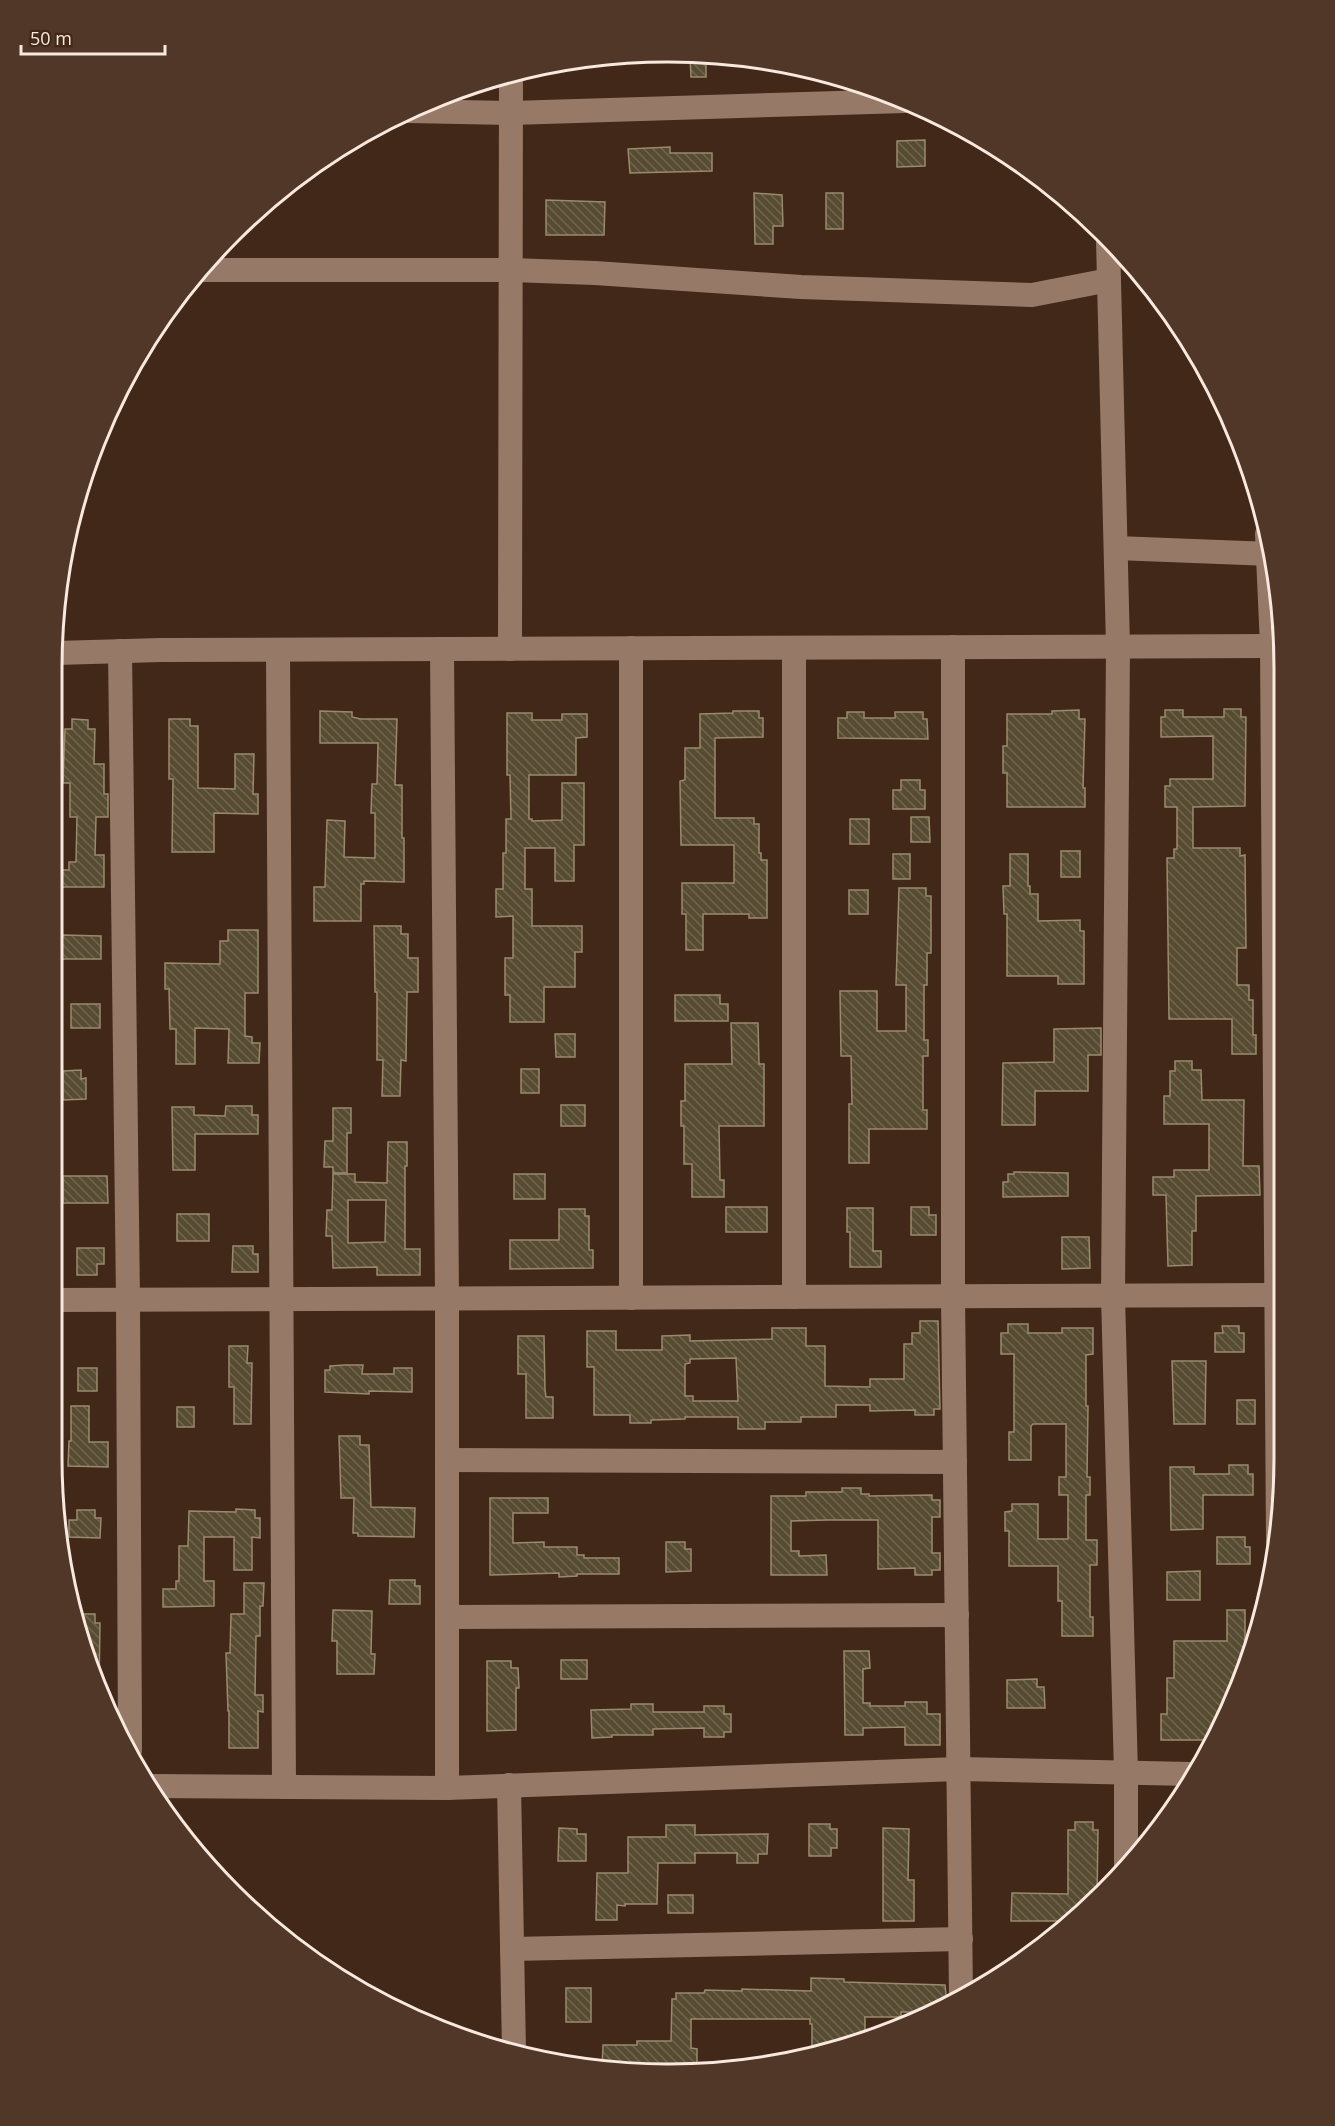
<svg xmlns="http://www.w3.org/2000/svg" width="1335" height="2126" viewBox="0 0 1335 2126" font-family="'Open Sans',sans-serif">
  <defs>
    <pattern id="building-back-hatch" width="6" height="6" patternUnits="userSpaceOnUse" patternTransform="scale(1.5)"><rect width="6" height="6" fill="#574b31"/><path d="M-1 5l2 2M0 0l6 6M5-1l2 2" fill="none" stroke="#70654e"/></pattern>
  </defs>
  <rect width="100%" height="100%" fill="#412818"/>
  <!-- building -->
  <g fill="url(#building-back-hatch)" stroke="#998a6d" stroke-width="1.5" fill-rule="evenodd">
    <path d="M706 56V77H691L690 57Z"/>
    <path d="M925 140V166L897 167V141Z"/>
    <path d="M670 147V153H712V171L630 173 628 149Z"/>
    <path d="M754 193 782 195 783 226H773V244H755Z"/>
    <rect x="826" y="193" width="17" height="36"/>
    <path d="M546 200 605 202 604 235H546Z"/>
    <path d="M1224 709H1241V717H1246L1245 806 1193 807V848H1240V856L1245 855 1246 948H1237V985H1249V1000H1253V1035H1256V1054H1232V1019H1169L1167 858H1174V849H1177V807H1165V786H1170V779H1213V736L1161 737V717H1165V710H1183V717H1224Z"/>
    <path d="M1079 710V719H1085L1083 788H1085V807H1007V773H1003V746H1007V714H1052V711Z"/>
    <path d="M320 711 352 712V717L361 719H397L395 785H402V838H404V882L364 881V884H361V921H314V887H325L327 820 345 821 344 857 375 858V813H371L372 784H377L378 743H320Z"/>
    <path d="M733 711H759V718H763V737L715 738V818H754V824H759V853H761V860H767V918H749V914H703V950H686V914H682V883H734V845H681L680 781 685 780V748H700V714L733 713Z"/>
    <path d="M847 712H864V718H895V712H923V719H927L928 739 838 738V718H847Z"/>
    <path d="M507 713H532V720H562V714H587V737L576 738V775H529V819H532V821L562 820V783H584V845H574V881H555V848H525V889H532V926H582V952H575V987H544V1022H510V995H505V958H513V916L496 917V889H503V853H506V819H511L510 775H507Z"/>
    <path d="M72 719 88 720V729H95L94 764H104V794H108V817H96L95 855H104V887H62V870H69V862H76L77 817H70V783H63L65 729H72Z"/>
    <path d="M169 719H190V726H198V788L235 789V754H254L253 794H258V814L214 813V852H172L173 779H169Z"/>
    <path d="M901 780H920V790H925V809H893V790H901Z"/>
    <path d="M911 817H929L930 842H911Z"/>
    <rect x="850" y="819" width="19" height="25"/>
    <rect x="1061" y="851" width="19" height="26"/>
    <rect x="893" y="854" width="17" height="25"/>
    <path d="M1010 854H1028V886H1030V894H1038V921L1080 920V931H1084V984H1058V976H1007V914H1004L1003 886H1010Z"/>
    <path d="M899 888H926V896H931V953H927V985H924V1040H928V1056H923V1110H927V1129H869V1163H849V1104H852L851 1056H841L840 991H877V1031H906V985H896Z"/>
    <rect x="849" y="890" width="19" height="24"/>
    <path d="M374 926H401V934H408V958H418V992H407L406 1061 401 1060 400 1096H382L383 1060H377V992H375Z"/>
    <path d="M228 930H258V993H245V1036L252 1037V1043H260L259 1063H228L229 1029 195 1028V1064H176V1029H170L169 989H165V963L220 964V941H228Z"/>
    <path d="M62 935 101 936V959H56V942L62 941Z"/>
    <path d="M675 995H720V1004H728V1021H675Z"/>
    <rect x="71" y="1004" width="29" height="24"/>
    <path d="M731 1023H758L759 1064H764V1126H719L720 1180H724V1197H692V1164H684V1126H681V1101H685V1064H732Z"/>
    <path d="M1101 1028V1055H1088V1091H1035V1125H1002L1003 1063 1054 1062V1029Z"/>
    <path d="M555 1034H575V1057H556Z"/>
    <path d="M1175 1061H1192V1070H1201L1202 1100H1244L1243 1166H1259L1260 1195 1196 1196V1231H1192V1265L1168 1266 1166 1195H1153V1177H1174V1170H1209V1124H1164V1096H1170V1071H1175Z"/>
    <rect x="521" y="1069" width="18" height="24"/>
    <path d="M81 1070V1079L86 1078V1099L63 1100V1071Z"/>
    <rect x="561" y="1105" width="24" height="21"/>
    <path d="M226 1106H252V1115H258V1134H195V1170H173L172 1107H194V1115L225 1116Z"/>
    <path d="M333 1108H351V1133H347V1173H333V1167H324L325 1141H333Z"/>
    <path d="M388 1142H407V1166H405V1249H420V1275H377V1267L333 1268 332 1236H326L327 1210H332L333 1174H355V1182L387 1183ZM348 1200H386L385 1242 348 1243Z"/>
    <path d="M1014 1172 1068 1173V1196L1003 1197V1182H1008V1174H1014Z"/>
    <rect x="514" y="1174" width="31" height="25"/>
    <path d="M63 1176H107L108 1203H63Z"/>
    <rect x="726" y="1207" width="41" height="25"/>
    <path d="M911 1207H929V1215H936V1235H911Z"/>
    <path d="M847 1208H873V1251H881V1267H850V1232H847Z"/>
    <path d="M559 1209H585V1216H589V1250H593V1268L510 1269V1240H559Z"/>
    <rect x="177" y="1214" width="32" height="27"/>
    <path d="M1062 1237H1089L1090 1268 1062 1269Z"/>
    <path d="M233 1246H253V1254H258V1272H232Z"/>
    <path d="M77 1248H104V1264H97V1275H77Z"/>
    <path d="M920 1321H938L940 1409H934V1415H915V1410L870 1411V1405H836V1417H801V1422H765V1429H738V1417H685V1419L651 1420V1423H630V1415H594V1367H587V1331H616V1350H662V1336L690 1335V1341L772 1339V1328H806V1346H825V1386L870 1387V1379H904V1344H912V1333H920ZM736 1358 738 1401H693V1396H685V1364L690 1363V1359Z"/>
    <path d="M1008 1324H1028V1333H1062V1328H1093V1354L1086 1355V1406H1088L1087 1477H1090V1495H1086V1540H1097V1565H1090V1617H1093V1636H1062V1601H1058V1566H1009V1531H1005V1512L1012 1511V1504H1038V1539H1068V1495H1059V1477H1066V1424H1033L1031 1426V1460H1009V1432H1014V1354H1001V1333H1008Z"/>
    <path d="M1222 1326H1239V1333H1244V1352H1215V1333H1223Z"/>
    <path d="M518 1336H544L545 1390 546 1397H553V1418H526V1374H518Z"/>
    <path d="M229 1346H248L247 1363H252L251 1424H234V1387H229Z"/>
    <path d="M1172 1361H1206L1205 1424H1174Z"/>
    <path d="M345 1365H363L362 1374H394V1368H412V1392L369 1391V1394L325 1392V1370H330V1366Z"/>
    <rect x="78" y="1368" width="19" height="23"/>
    <rect x="1237" y="1400" width="18" height="24"/>
    <path d="M71 1406H89V1442H108V1467L68 1466 69 1441H71Z"/>
    <rect x="177" y="1407" width="17" height="20"/>
    <path d="M339 1436H360V1445H369L371 1507 415 1508 414 1537 358 1536V1533H353L354 1498H341Z"/>
    <path d="M1229 1465H1248V1474H1253V1495H1203V1529L1171 1530 1170 1467H1194V1474H1229Z"/>
    <path d="M842 1488H861V1494H869V1496L932 1495V1500H940V1517H932V1553H940V1570H932V1575H915V1568L878 1569V1520H827L791 1521V1551H799V1556L826 1555 827 1575H771V1496H806V1492H842Z"/>
    <path d="M490 1498H548V1513H513V1543L544 1542V1547H577V1555H584V1558H619V1574H577V1576L559 1577V1573L490 1575Z"/>
    <path d="M236 1509 255 1510V1518H260V1538L252 1537V1570H234V1537H204V1581H214V1606L163 1607V1589H176V1581H179V1546H188L189 1511 236 1512Z"/>
    <path d="M77 1510H95V1518H101L100 1538 69 1537V1520H77Z"/>
    <path d="M1217 1537H1245V1547H1250V1564H1217Z"/>
    <path d="M666 1542H685V1549H691V1571L666 1572Z"/>
    <path d="M1200 1571V1600H1167V1572Z"/>
    <path d="M390 1580H415V1586H420V1604H389Z"/>
    <path d="M244 1583H264L263 1606H260V1636H256L255 1695H263V1712L258 1711V1748H229V1711H228L226 1653H230L231 1614H244Z"/>
    <path d="M333 1610 372 1611 371 1654H375L374 1674H337V1641H332Z"/>
    <path d="M1227 1610H1245V1641H1248V1653L1237 1694 1211 1740H1161V1714H1167V1678H1174V1641H1227Z"/>
    <path d="M74 1614H95V1623H100L99 1688 84 1656Z"/>
    <path d="M844 1651H869L870 1668 863 1669V1703H870V1706H905V1702H927V1714H940V1745H905V1727L863 1728V1735H845Z"/>
    <rect x="561" y="1660" width="26" height="19"/>
    <path d="M487 1661H511V1668H518L519 1688H516V1730L487 1731Z"/>
    <path d="M1037 1679V1687H1044L1045 1708H1007V1680Z"/>
    <path d="M631 1704H653V1712H704V1706H724V1714H731V1732H724V1737H704V1728L653 1729V1735H612V1737L592 1738 591 1710 631 1709Z"/>
    <path d="M1075 1822H1093V1830H1098L1097 1898 1075 1921H1011L1012 1893 1068 1894V1830H1075Z"/>
    <path d="M809 1824H830V1829H837V1848H831V1856H809Z"/>
    <path d="M666 1825H695V1835L768 1834 767 1854H758V1863H737V1853H695V1863H658L657 1904H625V1906L617 1905V1920H596L597 1873H628V1837H666Z"/>
    <path d="M559 1828 577 1829V1834H586V1861H558Z"/>
    <path d="M883 1828 909 1829 908 1880H914V1921H883Z"/>
    <rect x="668" y="1895" width="25" height="18"/>
    <path d="M811 1978 844 1979V1982L945 1985 947 2005 934 2012H901V2017H865V2041L812 2057V2024H810V2019H691V2048L697 2049V2071L624 2069V2073L602 2069 603 2045H637V2041H671L672 1999H676V1993H704L705 1990 742 1991V1989L811 1991Z"/>
    <rect x="566" y="1988" width="25" height="34"/>
  </g>
  <g fill="none" stroke-linecap="round" stroke-linejoin="round">
    <!-- minor -->
    <g stroke="#977967" stroke-width="24">
      <path d="M409 111 511 113 905 101"/>
      <path d="M1108 240 1118 647 1113 1296 1126 1773V1866"/>
      <path d="M199 270H511L595 273 801 287 1032 295 1109 280"/>
      <path d="M1267 534 1272 646 1278 1542"/>
      <path d="M1116 548 1271 554"/>
      <path d="M953 647V1296L961 1997"/>
      <path d="M631 648V1298"/>
      <path d="M794 648V1297"/>
      <path d="M442 649 447 1298V1788"/>
      <path d="M510 649 511 74"/>
      <path d="M278 650 284 1787"/>
      <path d="M120 651 128 1299 130 1750"/>
      <path d="M56 653 161 650 1283 646"/>
      <path d="M56 1300 1280 1295"/>
      <path d="M447 1460 955 1462"/>
      <path d="M447 1617 957 1615"/>
      <path d="M509 1785 514 2051"/>
      <path d="M148 1786 447 1788 958 1769 1191 1774"/>
      <path d="M512 1949 961 1939"/>
    </g>
  </g>
  <!-- crop -->
  <path d="M0 0H1335V2126H0ZM668 62H668A606 606 0 0 1 1274 668V1458A606 606 0 0 1 668 2064H668A606 606 0 0 1 62 1458V668A606 606 0 0 1 668 62Z" fill="#503728" fill-rule="evenodd"/>
  <path fill="none" stroke="#f9e8de" stroke-width="3" d="M668 62H668A606 606 0 0 1 1274 668V1458A606 606 0 0 1 668 2064H668A606 606 0 0 1 62 1458V668A606 606 0 0 1 668 62Z"/>
  <!-- scale -->
  <path d="M21 45v9h144v-9" fill="none" stroke="#f9e8de" stroke-width="3"/>
  <text x="30" y="45" font-size="18" fill="#f9e8de" stroke="#412818" stroke-width="4.5" paint-order="stroke">50 m</text>
</svg>
